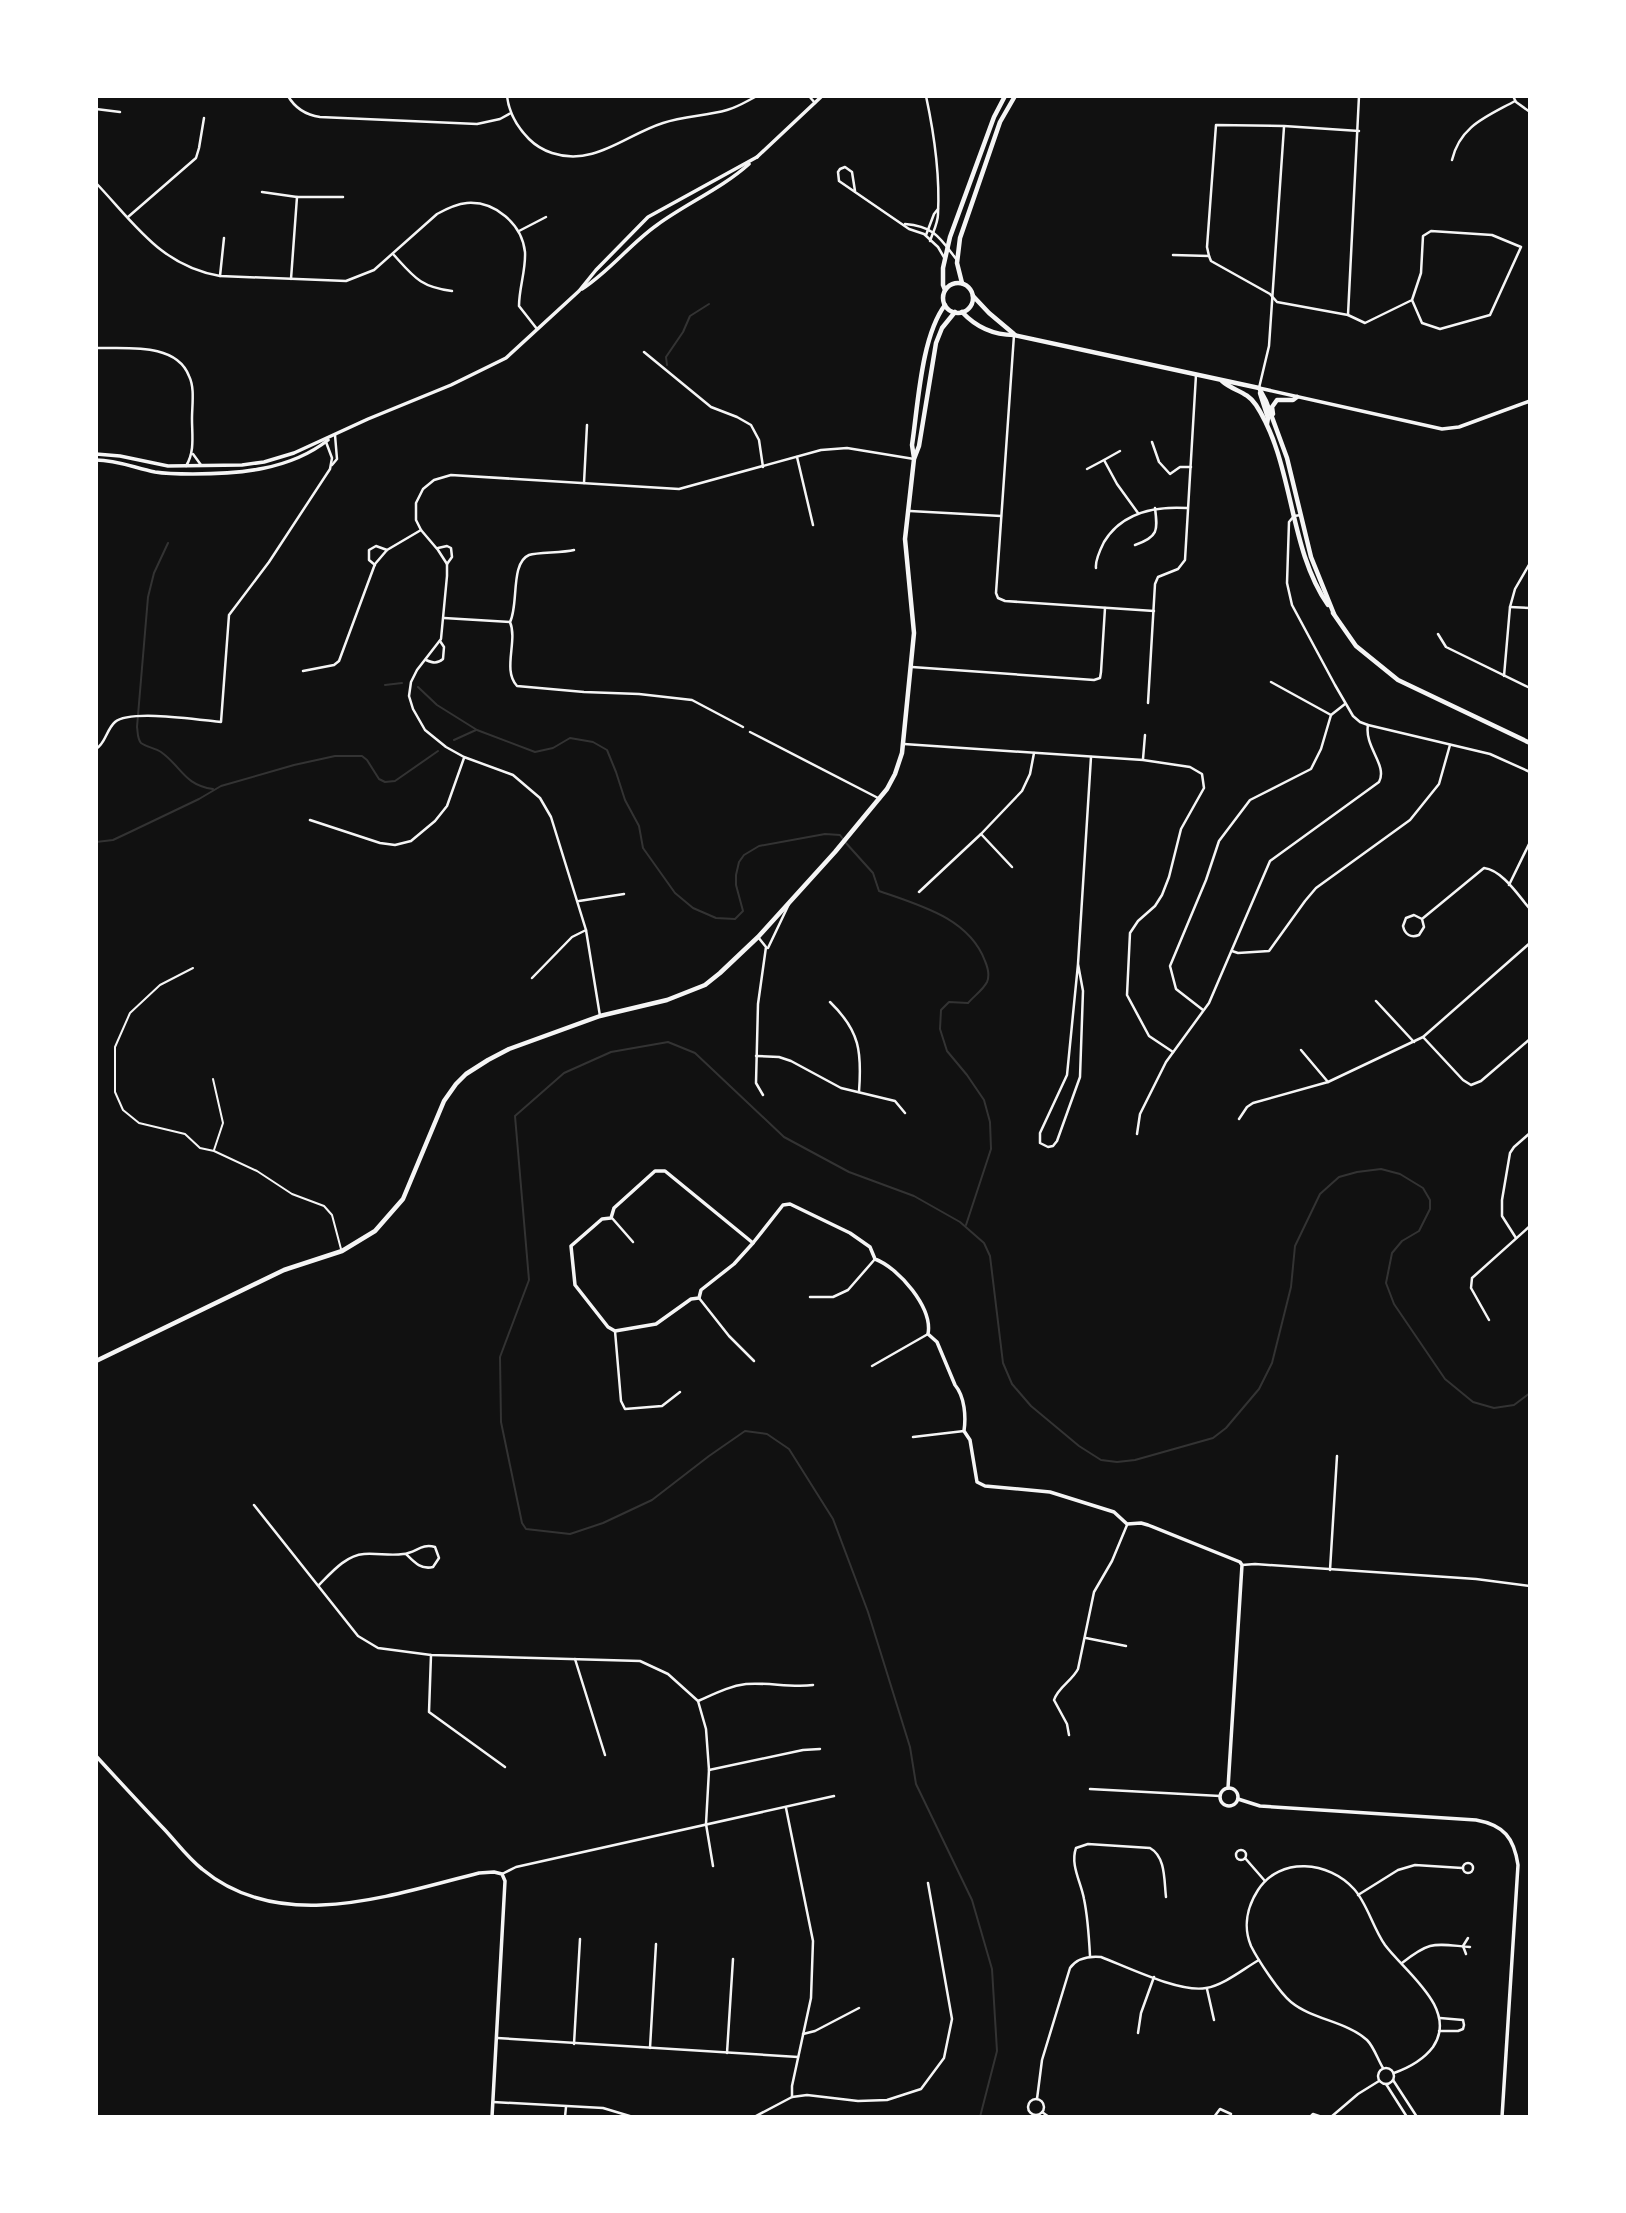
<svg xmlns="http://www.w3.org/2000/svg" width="1626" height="2213" viewBox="0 0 1626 2213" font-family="'Asap Condensed',sans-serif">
  <rect width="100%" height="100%" fill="#111"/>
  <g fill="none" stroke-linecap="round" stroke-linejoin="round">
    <!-- stream -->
    <g stroke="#333" stroke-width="2">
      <path d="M667 365 666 357 683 332 690 316 709 304"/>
      <path d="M168 543 154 573 148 597 137 727C138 732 137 738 141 743 146 747 155 748 161 752 182 767 184 785 213 789"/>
      <path d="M385 685 402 683"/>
      <path d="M418 687 437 705 477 730 535 752 553 748 570 738 593 742 607 750 616 772 625 800 639 826 643 848 675 893 693 908 716 918 735 919 743 911 736 885V875L739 862 744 855 759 846 825 834 840 835 843 839"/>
      <path d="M454 740 476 730"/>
      <path d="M96 842 113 840 130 832 199 799 221 786 294 765 335 756H362L367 760 379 779 385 782 395 781 438 751"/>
      <path d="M846 843 873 873 879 891C919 905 969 918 985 961 988 968 990 975 987 982 983 990 974 996 968 1003L949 1002 941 1010 940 1029 947 1051 967 1075 984 1100 990 1122 991 1149 966 1225"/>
      <path d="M980 2117 997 2051 992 1969 972 1900 916 1784 910 1747 868 1612 833 1519 789 1449 767 1434 745 1431 709 1456 652 1500 603 1523 570 1534 526 1529 522 1523 501 1422 500 1357 529 1280 515 1116 564 1073 611 1052 668 1042 695 1053 784 1137 849 1172 914 1196 960 1222 984 1243 990 1256 1003 1363 1012 1384 1031 1406 1079 1446 1101 1460 1117 1462 1135 1460 1213 1438 1226 1428 1259 1389 1272 1363 1291 1287 1295 1246 1320 1194 1339 1177 1357 1172 1381 1169 1400 1174 1423 1188 1430 1200V1209L1419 1231 1402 1241 1392 1253 1386 1283 1394 1304 1445 1379 1473 1402 1494 1408 1514 1405 1530 1393"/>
    </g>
    <!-- service -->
    <g stroke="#f5f5f5" stroke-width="2">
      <path d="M193 968 160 985 130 1013 115 1047V1092L123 1110 139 1123 185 1134 200 1148 214 1151 257 1171 292 1194 324 1206 332 1215 341 1249"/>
      <path d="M213 1079 223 1123 214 1150"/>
    </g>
    <!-- minor -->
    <g stroke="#f5f5f5" stroke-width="2.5">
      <path d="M288 96C295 108 306 115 320 117L477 124 500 119 511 113"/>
      <path d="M507 96C509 113 517 127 529 139 535 145 543 150 552 153 594 167 625 135 663 123 684 116 706 116 727 110 738 107 747 101 757 96"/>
      <path d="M809 96 815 103"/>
      <path d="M926 96C934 133 940 176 938 214 938 223 933 232 930 241"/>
      <path d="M1513 96 1516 102 1530 112"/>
      <path d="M96 109 120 112"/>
      <path d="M1452 160C1460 126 1486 117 1515 101"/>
      <path d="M96 183C135 224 161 266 220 276L346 281 374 270 437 214C446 209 456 204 467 203 495 201 522 224 525 252 526 270 519 288 519 306L537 329"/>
      <path d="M855 191 852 172 845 167 840 169 838 172 839 181 909 229 924 234 938 247 945 259"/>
      <path d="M262 192 297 197H343"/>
      <path d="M128 217 196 158 199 148 204 118"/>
      <path d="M905 224C934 226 940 238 957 260"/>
      <path d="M519 231 546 217"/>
      <path d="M926 235 934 214 938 209"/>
      <path d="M393 254C414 277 420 287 452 291"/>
      <path d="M1173 255 1209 256 1211 261 1270 294 1277 302 1348 315 1365 323 1412 300 1421 273 1423 236 1431 231 1492 235 1521 247 1490 315 1440 329 1422 323 1412 300"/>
      <path d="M1209 256 1207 247 1216 125 1284 126 1359 131"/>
      <path d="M220 276 224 238"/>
      <path d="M291 279 297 197"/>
      <path d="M1348 315 1359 96"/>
      <path d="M1014 335 996 593 998 598 1005 601 1154 611"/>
      <path d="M96 348C126 349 176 342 189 376 195 388 192 405 192 419 192 435 195 452 186 466"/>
      <path d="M644 352 711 407 737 417 751 425 759 440 763 467"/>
      <path d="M1259 388 1269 346 1284 127"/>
      <path d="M1152 442 1159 462 1170 474 1180 467H1191"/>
      <path d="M1120 451 1104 460 1117 484 1138 513"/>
      <path d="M193 454 201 465"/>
      <path d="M797 457 813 525"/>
      <path d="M332 465 337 459 335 435"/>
      <path d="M1087 469 1104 460"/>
      <path d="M584 483 587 425"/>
      <path d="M910 511 1001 516"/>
      <path d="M1301 515 1294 516 1289 522 1287 583 1292 605 1335 685 1353 716 1360 722 1368 725 1490 754 1530 772"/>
      <path d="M1135 545C1158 537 1158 531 1155 508"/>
      <path d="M438 548 447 546 451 548 452 557 447 564"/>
      <path d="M574 550C562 553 538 552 529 555 510 563 519 605 510 622 518 641 502 670 517 686L584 692 639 694 692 700 743 727"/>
      <path d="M375 565 369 560V550L376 546 387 550"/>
      <path d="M1096 568C1095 560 1100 550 1104 542 1122 512 1154 506 1187 508"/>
      <path d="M1510 607 1530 608"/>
      <path d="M444 618 510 622"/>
      <path d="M1438 634 1446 647 1530 688"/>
      <path d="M426 660C433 663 437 664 443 659L444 647 440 641"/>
      <path d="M912 667 1094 680 1100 678 1101 672 1105 608"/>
      <path d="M303 671 334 665 339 661 375 564 387 550 421 530"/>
      <path d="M1504 676 1510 607 1515 589 1530 563"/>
      <path d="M1271 682 1331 715"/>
      <path d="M1148 703 1155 584 1158 577 1178 569 1185 560 1196 375"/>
      <path d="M750 732 880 799"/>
      <path d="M904 744 1143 760 1190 767 1202 774 1204 788 1181 829 1169 877 1162 895 1155 906 1138 921 1130 933 1127 995 1149 1036 1173 1052"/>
      <path d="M96 749C106 743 106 730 115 722 130 709 200 720 221 722L229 615 269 562 330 469 332 458 326 442"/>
      <path d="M1143 759 1145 735"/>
      <path d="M310 820 380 843 395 845 411 841 435 821 447 806 464 758"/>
      <path d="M981 834 1012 867"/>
      <path d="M1509 885 1530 842"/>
      <path d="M919 892 981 834 1022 791 1030 774 1034 753"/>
      <path d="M579 901 624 894"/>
      <path d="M1422 919 1414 915 1406 918 1403 926C1405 935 1411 938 1419 935L1424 927 1422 919 1484 868C1502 870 1518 895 1530 909"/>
      <path d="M758 937 766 947 758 1004 756 1083 763 1095"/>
      <path d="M768 948 789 904"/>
      <path d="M1232 951 1238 953 1269 951 1305 901 1316 888 1410 820 1439 784 1450 745"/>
      <path d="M1078 964 1083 991 1080 1077 1057 1141 1053 1146 1048 1147 1040 1143V1133L1067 1075 1078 964 1091 757"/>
      <path d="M532 978 572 937 586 930"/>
      <path d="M1376 1001 1414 1042"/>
      <path d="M830 1002C860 1031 862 1052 859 1092"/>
      <path d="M1203 1010 1176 989 1170 966 1206 880 1219 841 1250 800 1311 769 1321 749 1331 715 1345 704"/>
      <path d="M600 1016 586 930 551 817 540 798 513 775 464 757 446 747 425 730 413 709 409 696 411 682 417 670 441 639 447 576V564L438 550 421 530 416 520V503L423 489 434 480 451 475 679 489 821 450 847 448 914 459"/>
      <path d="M1423 1037 1463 1080 1471 1085 1481 1081 1530 1039"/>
      <path d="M1301 1050 1328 1082"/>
      <path d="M756 1056 779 1057 791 1061 841 1088 895 1101 905 1113"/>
      <path d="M1239 1119 1247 1107 1253 1103 1328 1082 1423 1037 1530 943"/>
      <path d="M1137 1134 1140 1114 1166 1062 1209 1003 1270 861 1379 782C1388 765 1364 747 1368 725"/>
      <path d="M612 1218 633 1242"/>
      <path d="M1516 1238 1502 1216V1200L1510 1153 1514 1147 1530 1133"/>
      <path d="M810 1297H833L848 1290 875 1259"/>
      <path d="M699 1298 729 1336 754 1361"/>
      <path d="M1489 1320 1471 1288 1472 1278 1530 1226"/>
      <path d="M615 1331 621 1401 625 1409 662 1406 680 1392"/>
      <path d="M872 1366 928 1334"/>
      <path d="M913 1437 964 1431"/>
      <path d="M254 1505 358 1636 378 1648 431 1655 640 1661 668 1674 698 1701 706 1729 709 1770 706 1824 713 1866"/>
      <path d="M1242 1565 1255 1564 1476 1579 1530 1586"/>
      <path d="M1330 1570 1337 1456"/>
      <path d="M319 1585C331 1573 346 1555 364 1554 377 1553 391 1556 403 1554 416 1553 421 1543 435 1547L439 1558 433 1567C421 1570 414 1562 406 1554"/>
      <path d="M1086 1638 1126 1646"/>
      <path d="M431 1655 429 1712 505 1767"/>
      <path d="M575 1659 605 1755"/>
      <path d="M698 1701C714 1694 729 1686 746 1684 768 1682 791 1688 813 1685"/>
      <path d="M1069 1735 1067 1724 1054 1700C1058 1687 1072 1681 1078 1669L1094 1592 1112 1561 1127 1525"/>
      <path d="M709 1770 803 1750 820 1749"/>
      <path d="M1090 1789 1220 1796"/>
      <path d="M786 1808 813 1941 811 1998 792 2086V2097"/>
      <circle cx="1241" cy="1855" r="5"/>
      <path d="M1245 1858 1265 1881"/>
      <circle cx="1468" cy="1868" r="5"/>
      <path d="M502 1874 516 1867 834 1796"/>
      <path d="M1358 1895 1398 1870 1415 1865 1462 1868"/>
      <path d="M1466 1954 1463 1946 1468 1938"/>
      <path d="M1090 1956C1089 1937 1088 1918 1084 1899 1081 1882 1070 1865 1076 1848L1088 1844 1150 1848C1166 1857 1164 1881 1166 1897"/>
      <path d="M1402 1963C1431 1940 1434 1944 1470 1947"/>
      <path d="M1207 1989 1214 2020"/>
      <path d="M1439 2031H1458L1463 2029 1464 2025 1463 2020 1440 2018"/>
      <path d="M1138 2033 1141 2013 1154 1977"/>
      <path d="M803 2034 815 2031 859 2008"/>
      <path d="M497 2038 798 2057"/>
      <path d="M574 2044 580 1939"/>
      <path d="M650 2048 656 1944"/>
      <path d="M727 2053 733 1959"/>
      <circle cx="1386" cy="2076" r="8"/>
      <path d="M1383 2068C1378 2060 1374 2047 1367 2040 1346 2021 1313 2020 1291 2002 1279 1992 1258 1960 1251 1946 1243 1927 1247 1907 1258 1890 1280 1856 1329 1861 1354 1889 1367 1903 1373 1928 1385 1945 1405 1972 1459 2009 1433 2047 1424 2059 1408 2068 1394 2073"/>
      <path d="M1393 2080 1417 2117"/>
      <path d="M1386 2084 1407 2117"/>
      <path d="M1037 2099 1042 2060 1070 1968C1077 1958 1089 1956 1101 1957 1127 1967 1180 1993 1206 1988 1224 1985 1243 1969 1259 1960"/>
      <circle cx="1036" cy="2107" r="8"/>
      <path d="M493 2102 603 2108 633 2117"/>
      <path d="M1042 2112 1049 2117"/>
      <path d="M565 2117 566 2107"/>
      <path d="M754 2117 792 2097 807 2095 858 2101 887 2100 921 2089 944 2058 952 2019 928 1883"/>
      <path d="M1214 2117 1220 2109 1231 2114 1230 2117"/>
      <path d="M1310 2117 1313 2114 1322 2117"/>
      <path d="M1331 2117 1358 2094 1379 2081"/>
    </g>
    <!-- tertiary -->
    <g stroke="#f5f5f5" stroke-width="3.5">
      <path d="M757 157 822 96"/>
      <path d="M582 289C610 271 630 244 657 225 687 203 721 189 749 164"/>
      <path d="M1259 388 1442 429 1459 427 1530 401"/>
      <path d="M96 454 120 456 168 466 242 465 264 462 294 453 368 419 451 385 506 358 579 291 596 270 648 217 757 157"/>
      <path d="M96 460C117 460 135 468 155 472 167 474 180 474 193 474 239 474 290 470 328 440"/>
      <path d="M655 1171H665L753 1243 734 1264 701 1290 699 1298 691 1299 656 1324 615 1331 608 1327 575 1285 571 1246 602 1219 611 1218 614 1208Z"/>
      <path d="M753 1243 783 1205 790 1204 850 1233 870 1247 875 1259C899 1268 933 1308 928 1334L937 1342 955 1385C965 1397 966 1417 964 1431L970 1440 977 1482 985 1486 1050 1492 1114 1512 1127 1524 1141 1523 1148 1525 1240 1562 1242 1565 1228 1788"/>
      <path d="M96 1756C119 1781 142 1806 165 1830 177 1843 188 1858 202 1869 281 1935 391 1895 479 1873L494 1872 502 1874 505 1881 492 2117"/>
      <circle cx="1229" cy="1797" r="9"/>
      <path d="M1238 1799 1260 1806 1476 1820C1504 1825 1514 1838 1518 1865L1502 2117"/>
    </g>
    <!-- secondary -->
    <g stroke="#f5f5f5" stroke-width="4.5">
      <path d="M914 458 912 445C918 406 921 337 945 305"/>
      <path d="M96 1361 284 1270 342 1251 375 1231 403 1199 444 1101 456 1084 466 1074 488 1060 509 1049 600 1016 667 1000 705 985 720 973 758 937 835 852 887 789 895 774 902 753 914 633 905 539 914 459 919 446 936 343 942 328 955 312"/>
    </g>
    <!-- primary -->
    <g stroke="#f5f5f5" stroke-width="4.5">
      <path d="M973 296 989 313 1014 334"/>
      <path d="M962 312C976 327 994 335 1014 335L1259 388 1266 401 1287 458 1311 557 1334 614"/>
      <path d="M1222 381C1233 391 1247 391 1256 405 1294 463 1288 548 1328 605"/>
      <path d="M1260 393 1268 418 1267 424"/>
      <path d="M1273 414 1272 407 1277 400H1293L1297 397"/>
      <path d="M1333 613 1356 646 1398 680 1530 743"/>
    </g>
    <!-- trunk -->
    <g stroke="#f5f5f5" stroke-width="4.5">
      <path d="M962 283 957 263 960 238 1000 122 1015 96"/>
      <circle cx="958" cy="298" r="15"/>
      <path d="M945 290 943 285V268L950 237 994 117 1005 96"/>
    </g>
  </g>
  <!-- border -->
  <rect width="1626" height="2213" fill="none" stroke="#ffffff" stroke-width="196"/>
</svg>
